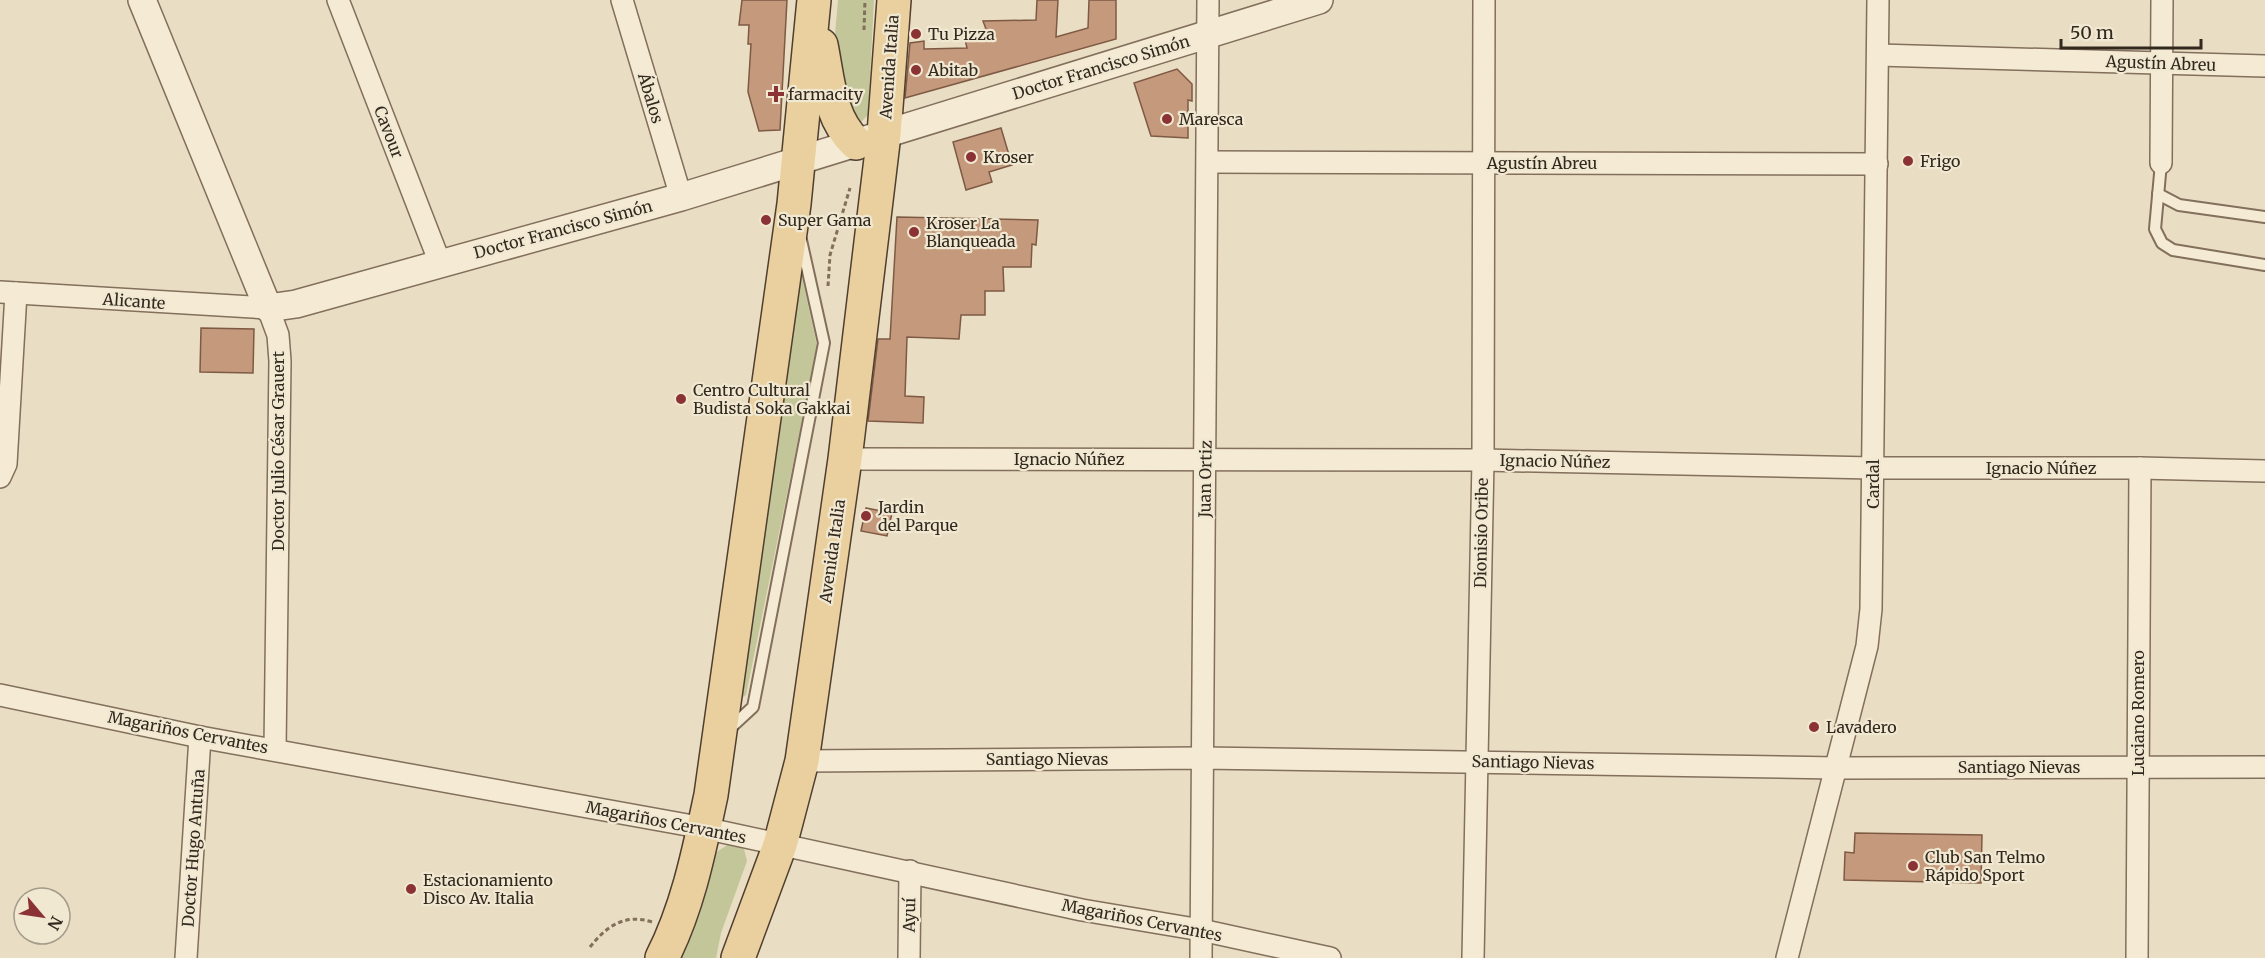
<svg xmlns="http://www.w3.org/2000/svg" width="2265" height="958" viewBox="0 0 2265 958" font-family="Merriweather,serif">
  <rect width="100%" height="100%" fill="#e9ddc3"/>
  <!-- green -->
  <g fill="#c2c698">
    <path d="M838 0H874L868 115 856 127 834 46Z"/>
    <path d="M800 269 817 346 746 695 742 698 740 697Z"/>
    <path d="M729 844 744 849 747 861 721 933 716 958H677L715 856 718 851Z"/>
  </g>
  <!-- building -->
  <g fill="#c4997c" stroke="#7e5a44" stroke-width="1.5">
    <path d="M742 0H787L780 130 759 131 748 92 751 44H748L749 25H739Z"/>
    <path d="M1037 0H1058L1056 37 1088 28 1089 0H1116V39L905 98 910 43 924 41V49L967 48 964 35 986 29 983 21 1036 20Z"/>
    <path d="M1177 69 1192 84V101L1188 100V138L1151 136 1134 83Z"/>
    <path d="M1001 128 1012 165 989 172 992 182 966 190 953 142Z"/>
    <path d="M897 217 1038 220 1036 245 1032 244 1031 267H1003L1004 291H985V315H961L959 339 907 337 905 396 924 397 923 423 868 421 878 339H890Z"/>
    <path d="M201 328 254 329 253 373 200 372Z"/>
    <path d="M866 508 892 513 887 536 861 531Z"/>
    <path d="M1855 833 1982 835 1981 883 1844 880 1845 852 1854 853Z"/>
  </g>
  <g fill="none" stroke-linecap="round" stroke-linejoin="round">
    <defs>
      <g id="service">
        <path d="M2161 163 2155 229 2162 243 2173 250 2265 265"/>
        <path d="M2158 194 2179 205 2265 217"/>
        <path d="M727 731 753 707 824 343 801 240"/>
      </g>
      <g id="minor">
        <path d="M338 0 440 263"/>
        <path d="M622 0 681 197"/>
        <path d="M1878 55 2265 66"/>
        <path d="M1208 162 1877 164"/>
        <path d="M2161 163 2162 0"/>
        <path d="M0 292 268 308 278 335 280 361 275 749"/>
        <path d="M845 459 1483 460 1873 468H2140L2265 471"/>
        <path d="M0 477 6 464 16 293"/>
        <path d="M0 695 200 737 704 828 1082 910 1201 930 1330 958"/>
        <path d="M802 761 1201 758 1837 768 2265 767"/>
        <path d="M186 958 200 737"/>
        <path d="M909 958 910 871"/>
        <path d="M1201 958 1208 0"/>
        <path d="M1473 958 1483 460 1484 0"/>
        <path d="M1787 958 1867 646 1871 609 1878 0"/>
        <path d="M2137 958 2140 468"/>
      </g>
      <path id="tertiary" d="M142 0 268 308 296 304 681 197 1319 0"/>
      <g id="primary">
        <path d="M821 45C828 79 829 118 856 143"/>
        <path d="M662 958C688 907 699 851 711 795L794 204 814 0"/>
        <path d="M738 958 780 845 802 761 845 459 884 134 894 0"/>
      </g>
    </defs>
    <!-- service casing -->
    <use href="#service" stroke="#826f5c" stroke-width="14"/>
    <!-- minor casing -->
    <use href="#minor" stroke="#826f5c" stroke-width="24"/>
    <!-- tertiary casing -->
    <use href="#tertiary" stroke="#826f5c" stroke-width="30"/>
    <!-- primary casing -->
    <use href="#primary" stroke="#503e30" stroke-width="36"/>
    <!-- path -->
    <g stroke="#826f5c" stroke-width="3" stroke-dasharray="4.5 3" stroke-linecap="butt">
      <path d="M864 30 865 0"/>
      <path d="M828 286 830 255 850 188"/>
      <path d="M590 947C606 927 624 913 652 922"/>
    </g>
    <!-- service -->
    <use href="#service" stroke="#f5ebd5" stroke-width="10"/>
    <!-- minor -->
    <use href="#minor" stroke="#f5ebd5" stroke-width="21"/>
    <!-- tertiary -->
    <use href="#tertiary" stroke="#f5ebd5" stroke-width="27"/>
    <!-- primary -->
    <use href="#primary" stroke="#e9d09e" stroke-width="33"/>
  </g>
  <!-- markers -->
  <g fill="#8b3234" stroke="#f1e8d2" stroke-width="2">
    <circle cx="916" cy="34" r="6"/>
    <circle cx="916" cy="70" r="6"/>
    <path d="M773 85h6v6h6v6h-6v6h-6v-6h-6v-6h6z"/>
    <circle cx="1167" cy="119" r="6"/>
    <circle cx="971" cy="157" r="6"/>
    <circle cx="1908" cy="161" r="6"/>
    <circle cx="766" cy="220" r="6"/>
    <circle cx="914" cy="232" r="6"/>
    <circle cx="681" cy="399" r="6"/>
    <circle cx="866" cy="516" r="6"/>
    <circle cx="1814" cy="727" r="6"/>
    <circle cx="1913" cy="866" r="6"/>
    <circle cx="411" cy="889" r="6"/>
  </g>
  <g text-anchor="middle" stroke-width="4.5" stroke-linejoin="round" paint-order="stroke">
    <!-- poi labels -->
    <g font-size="16" fill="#33281e" stroke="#f1e8d2" text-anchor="start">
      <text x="928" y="40">Tu Pizza</text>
      <text x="928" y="76">Abitab</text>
      <text x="788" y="100">farmacity</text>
      <text x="1179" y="125">Maresca</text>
      <text x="983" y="163">Kroser</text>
      <text x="1920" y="167">Frigo</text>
      <text x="778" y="226">Super Gama</text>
      <text x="926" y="229">Kroser La<tspan x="926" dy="18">Blanqueada</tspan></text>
      <text x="693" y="396">Centro Cultural<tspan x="693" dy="18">Budista Soka Gakkai</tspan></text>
      <text x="878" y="513">Jardin<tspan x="878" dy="18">del Parque</tspan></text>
      <text x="1826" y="733">Lavadero</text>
      <text x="1925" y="863">Club San Telmo<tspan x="1925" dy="18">Rápido Sport</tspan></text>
      <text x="423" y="886">Estacionamiento<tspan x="423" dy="18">Disco Av. Italia</tspan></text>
    </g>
    <!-- street labels -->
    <g font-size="16" fill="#33281e" stroke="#f1e8d2">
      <text transform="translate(2161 63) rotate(2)" y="6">Agustín Abreu</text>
      <text transform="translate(889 67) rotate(-86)" y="6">Avenida Italia</text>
      <text transform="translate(1101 67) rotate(-17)" y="6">Doctor Francisco Simón</text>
      <text transform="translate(651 98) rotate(73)" y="6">Ábalos</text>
      <text transform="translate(389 132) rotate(69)" y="6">Cavour</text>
      <text x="1542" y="169">Agustín Abreu</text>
      <text transform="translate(563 229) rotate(-15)" y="6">Doctor Francisco Simón</text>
      <text transform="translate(134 301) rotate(4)" y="6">Alicante</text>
      <text transform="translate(278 451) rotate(-90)" y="6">Doctor Julio César Grauert</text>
      <text x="1069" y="465">Ignacio Núñez</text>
      <text transform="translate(1555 461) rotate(1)" y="6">Ignacio Núñez</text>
      <text x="2041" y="474">Ignacio Núñez</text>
      <text transform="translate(1205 479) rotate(-89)" y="6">Juan Ortiz</text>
      <text transform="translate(1873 484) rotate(-90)" y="6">Cardal</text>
      <text transform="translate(1481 533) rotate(-89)" y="6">Dionisio Oribe</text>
      <text transform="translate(832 551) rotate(-82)" y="6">Avenida Italia</text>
      <text transform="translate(2138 713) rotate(-90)" y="6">Luciano Romero</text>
      <text transform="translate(188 732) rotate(11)" y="6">Magariños Cervantes</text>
      <text x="1047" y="765">Santiago Nievas</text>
      <text transform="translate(1533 762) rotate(1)" y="6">Santiago Nievas</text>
      <text x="2019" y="773">Santiago Nievas</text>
      <text transform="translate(666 822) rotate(11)" y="6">Magariños Cervantes</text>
      <text transform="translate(193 848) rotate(-86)" y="6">Doctor Hugo Antuña</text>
      <text transform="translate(909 915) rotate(-89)" y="6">Ayuí</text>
      <text transform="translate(1142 920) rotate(11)" y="6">Magariños Cervantes</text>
    </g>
  </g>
  <!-- north arrow -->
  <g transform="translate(42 916) rotate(119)"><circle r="28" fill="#f1e8d2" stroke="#a59b8a" stroke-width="1.5"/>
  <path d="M0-4.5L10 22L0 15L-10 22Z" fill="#8b3234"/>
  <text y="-9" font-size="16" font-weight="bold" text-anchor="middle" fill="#33281e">N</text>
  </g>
  <!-- scale -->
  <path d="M2061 39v9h140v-9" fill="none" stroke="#33281e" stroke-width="3"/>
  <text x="2070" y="39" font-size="18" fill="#33281e" stroke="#f1e8d2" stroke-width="4.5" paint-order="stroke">50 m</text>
</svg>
